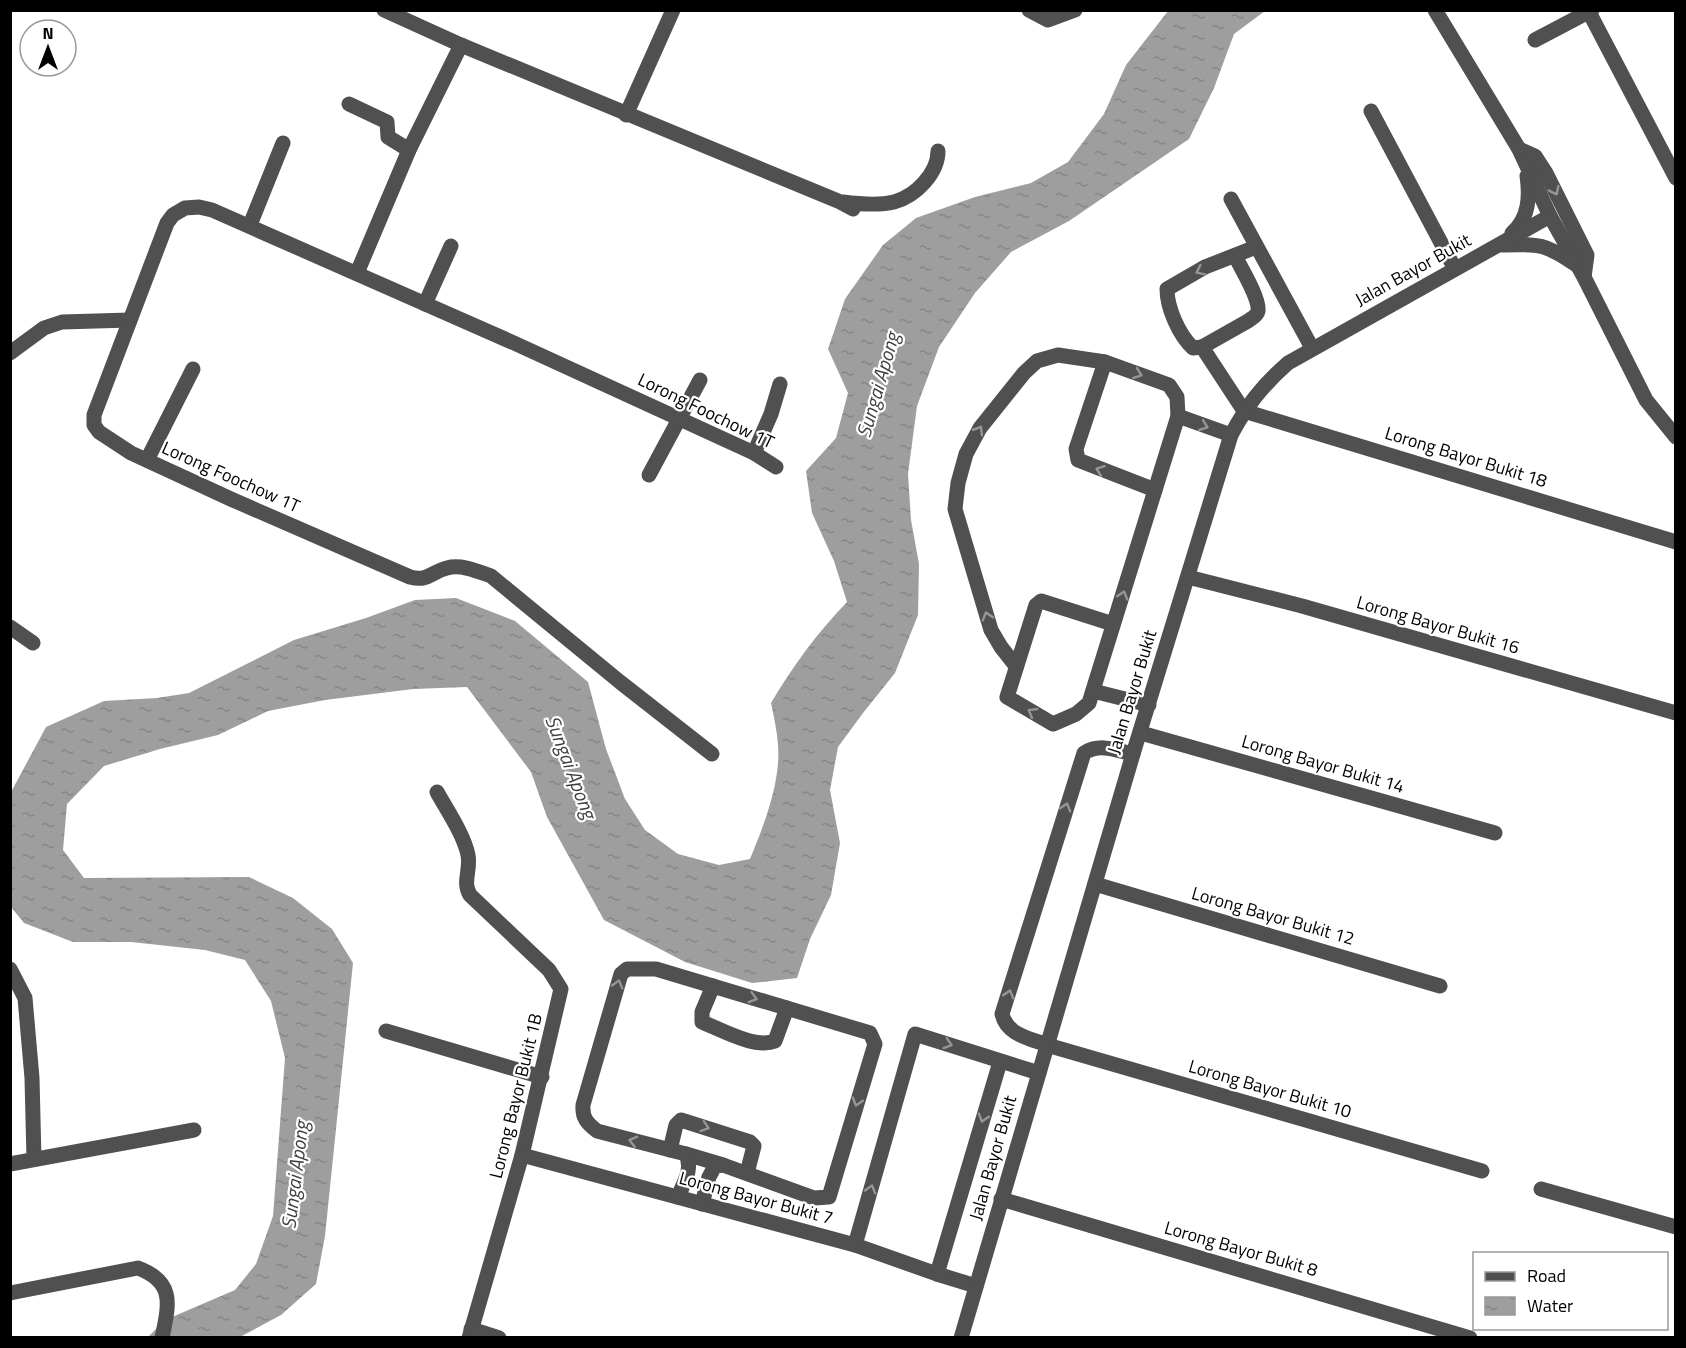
<svg xmlns="http://www.w3.org/2000/svg" width="1686" height="1348" viewBox="0 0 1686 1348" font-family="'Titillium Web',sans-serif">
  <defs>
    <pattern id="water-ripples" width="26" height="14" patternUnits="userSpaceOnUse" patternTransform="scale(1.5)"><rect width="26" height="14" fill="#9e9e9e"/><path d="M2 4q2-2 4 0t4 0M15 11q2-2 4 0t4 0" fill="none" stroke="#868686"/></pattern>
  </defs>
  <rect width="100%" height="100%" fill="#fff"/>
  <!-- water -->
  <path fill="url(#water-ripples)" d="M1168 11H1265L1234 34 1214 88 1189 139 1069 221 1011 252 975 293 939 347 917 406 908 474 911 520 919 564 918 615 895 673 863 713 838 747 830 790 840 843 831 895 810 939 797 978 752 983 685 962 604 920 547 817 531 772 467 687 413 689 325 700 268 711 218 735 160 749 104 766 67 804 63 850 84 878 249 877 293 898 332 929 353 963 325 1236 316 1284 281 1315 240 1337H148L165 1320 235 1290 256 1264 273 1216 285 1058 271 1001 245 960 205 950 131 942H73L24 923 11 907 10 794 46 727 104 701 157 698 189 693 294 640 366 618 415 600 456 598 515 621 588 682 606 749 625 799 645 830 678 854 719 865 750 859C764 825 781 782 778 745 777 731 774 717 771 703 793 666 817 633 847 602L834 561 812 513 806 471 836 438 848 393 828 349 845 299 883 245 916 218 975 197 1031 183 1068 162 1104 114 1126 65Z"/>
  <g fill="none" stroke-linecap="round" stroke-linejoin="round">
    <!-- minor -->
    <g stroke="#505050" stroke-width="15">
      <path d="M384 10 461 45 838 201 853 209"/>
      <path d="M1029 10 1048 20 1075 10"/>
      <path d="M1435 10 1519 149 1550 216 1584 277 1646 400 1676 437"/>
      <path d="M1589 12 1676 178"/>
      <path d="M1535 40 1592 10"/>
      <path d="M349 104 387 122 388 137 409 150"/>
      <path d="M1371 111 1455 269"/>
      <path d="M626 115 673 10"/>
      <path d="M1519 149 1535 156 1546 173 1587 255 1584 277"/>
      <path d="M1231 199 1312 348"/>
      <path d="M843 202C859 204 878 206 894 202 916 196 938 173 938 151"/>
      <path d="M250 225 283 143"/>
      <path d="M1512 233C1529 218 1530 197 1527 176"/>
      <path d="M1502 245C1539 244 1544 243 1575 264"/>
      <path d="M1235 256C1241 268 1260 299 1258 311 1257 316 1252 318 1248 321L1202 347 1193 348C1179 335 1167 308 1167 289L1205 267 1256 247"/>
      <path d="M357 273 409 150 461 45"/>
      <path d="M425 304 451 246"/>
      <path d="M1202 347 1244 411 1676 542"/>
      <path d="M10 353 44 328 62 322 130 320"/>
      <path d="M1105 362 1076 449 1078 460 1155 490"/>
      <path d="M1178 416 1231 435"/>
      <path d="M754 453 771 414 780 384"/>
      <path d="M147 460 193 369"/>
      <path d="M649 475 700 380"/>
      <path d="M1188 577 1302 606 1676 713"/>
      <path d="M10 627 33 643"/>
      <path d="M1016 666 1001 647 991 630 955 509 958 483 966 454 980 428 1024 373 1037 361 1058 355 1105 362 1169 385 1177 397 1178 416 1089 703 1076 714 1053 724 1007 697 1036 605 1041 601 1113 624"/>
      <path d="M1093 691 1149 705"/>
      <path d="M1141 733 1495 833"/>
      <path d="M712 754 620 682 491 576C477 571 461 564 447 568 431 572 428 582 410 577L233 500 131 453 99 432 94 425V415L167 223 173 215 185 208 199 207 212 210 514 343 754 453 776 467"/>
      <path d="M1133 754C1116 750 1100 743 1084 753L1002 1014C1007 1035 1029 1038 1047 1045L1482 1171"/>
      <path d="M437 792C447 810 464 835 468 855 471 870 462 882 470 895L549 970 561 989 522 1155 469 1338"/>
      <path d="M1095 884 1440 986"/>
      <path d="M10 969 25 998 32 1078 34 1159"/>
      <path d="M713 986 702 1012V1022C722 1030 755 1049 775 1041L787 1008"/>
      <path d="M386 1031 542 1077"/>
      <path d="M670 1150 676 1125 681 1120 750 1142 754 1146 747 1173"/>
      <path d="M686 1154 723 1165"/>
      <path d="M522 1155 855 1245 937 1274 976 1286"/>
      <path d="M10 1164 194 1130"/>
      <path d="M1541 1189 1676 1227"/>
      <path d="M678 1197C684 1182 693 1170 686 1154L597 1131C587 1123 582 1118 583 1105L621 974 627 969H656L870 1033 875 1044 829 1197 814 1198 723 1165 715 1166 709 1177 702 1204"/>
      <path d="M1001 1199 1470 1338"/>
      <path d="M855 1245 915 1034 1039 1073"/>
      <path d="M937 1274 1000 1062"/>
      <path d="M10 1293 138 1268C175 1282 169 1304 162 1338"/>
      <path d="M471 1329 499 1338"/>
      <path d="M961 1338 1133 754 1231 435C1247 405 1262 386 1288 363L1550 216"/>
    </g>
  </g>
  <!-- one-way arrows -->
  <defs><path id="oneway-chevron" d="M-2-3.5L2.5 0L-2 3.5" fill="none" stroke-width="1.6" stroke-linecap="round" stroke-linejoin="round" transform="scale(1.5)"/></defs>
  <g stroke="#969696">
    <use href="#oneway-chevron" transform="translate(1555 191) rotate(64)"/>
    <use href="#oneway-chevron" transform="translate(1200 271) rotate(154)"/>
    <use href="#oneway-chevron" transform="translate(1138 374) rotate(20)"/>
    <use href="#oneway-chevron" transform="translate(1204 426) rotate(20)"/>
    <use href="#oneway-chevron" transform="translate(979 430) rotate(-59)"/>
    <use href="#oneway-chevron" transform="translate(1100 470) rotate(-159)"/>
    <use href="#oneway-chevron" transform="translate(1123 595) rotate(-73)"/>
    <use href="#oneway-chevron" transform="translate(987 616) rotate(-107)"/>
    <use href="#oneway-chevron" transform="translate(1032 712) rotate(-150)"/>
    <use href="#oneway-chevron" transform="translate(1066 807) rotate(-73)"/>
    <use href="#oneway-chevron" transform="translate(618 984) rotate(-74)"/>
    <use href="#oneway-chevron" transform="translate(1009 994) rotate(-73)"/>
    <use href="#oneway-chevron" transform="translate(753 998) rotate(16)"/>
    <use href="#oneway-chevron" transform="translate(948 1044) rotate(18)"/>
    <use href="#oneway-chevron" transform="translate(857 1102) rotate(107)"/>
    <use href="#oneway-chevron" transform="translate(983 1118) rotate(107)"/>
    <use href="#oneway-chevron" transform="translate(705 1127) rotate(18)"/>
    <use href="#oneway-chevron" transform="translate(633 1141) rotate(-166)"/>
    <use href="#oneway-chevron" transform="translate(871 1189) rotate(-74)"/>
  </g>
  <g text-anchor="middle" stroke-width="4.5" stroke-linejoin="round" paint-order="stroke">
    <!-- street labels -->
    <g font-size="18" fill="#000" stroke="#fff">
      <text transform="translate(1413 270) rotate(-29)" y="6">Jalan Bayor Bukit</text>
      <text transform="translate(706 411) rotate(26)" y="6">Lorong Foochow 1T</text>
      <text transform="translate(1466 457) rotate(17)" y="6">Lorong Bayor Bukit 18</text>
      <text transform="translate(231 477) rotate(24)" y="6">Lorong Foochow 1T</text>
      <text transform="translate(1438 625) rotate(16)" y="6">Lorong Bayor Bukit 16</text>
      <text transform="translate(1132 692) rotate(-73)" y="6">Jalan Bayor Bukit</text>
      <text transform="translate(1323 764) rotate(16)" y="6">Lorong Bayor Bukit 14</text>
      <text transform="translate(1273 916) rotate(16)" y="6">Lorong Bayor Bukit 12</text>
      <text transform="translate(1270 1089) rotate(16)" y="6">Lorong Bayor Bukit 10</text>
      <text transform="translate(516 1096) rotate(-76)" y="6">Lorong Bayor Bukit 1B</text>
      <text transform="translate(993 1158) rotate(-74)" y="6">Jalan Bayor Bukit</text>
      <text transform="translate(756 1198) rotate(15)" y="6">Lorong Bayor Bukit 7</text>
      <text transform="translate(1241 1249) rotate(16)" y="6">Lorong Bayor Bukit 8</text>
    </g>
    <!-- water labels -->
    <g font-size="20" font-style="italic" fill="#3f3f3f" stroke="#fff">
      <text transform="translate(878 385) rotate(-74)" y="7">Sungai Apong</text>
      <text transform="translate(571 767) rotate(69)" y="7">Sungai Apong</text>
      <text transform="translate(295 1175) rotate(-83)" y="7">Sungai Apong</text>
    </g>
  </g>
  <!-- border -->
  <rect width="1686" height="1348" fill="none" stroke="#000000" stroke-width="24"/>
  <!-- legend -->
  <rect x="1473" y="1252" width="195" height="78" fill="#ffffff" stroke="#999999" stroke-width="1.5"/>
  <rect x="1485" y="1272" width="30" height="9" fill="#505050" stroke="#999999" stroke-width="1.5"/>
  <text x="1527" y="1282" font-size="18" fill="#000000">Road</text>
  <rect x="1485" y="1297" width="30" height="18" fill="url(#water-ripples)" stroke="#999999" stroke-width="1.5"/>
  <text x="1527" y="1312" font-size="18" fill="#000000">Water</text>
  <!-- north arrow -->
  <g transform="translate(48 48)"><circle r="28" fill="#ffffff" stroke="#999999" stroke-width="1.5"/>
  <path d="M0-4.5L10 22L0 15L-10 22Z" fill="#000000"/>
  <text y="-9" font-size="16" font-weight="bold" text-anchor="middle" fill="#000000">N</text>
  </g>
</svg>
